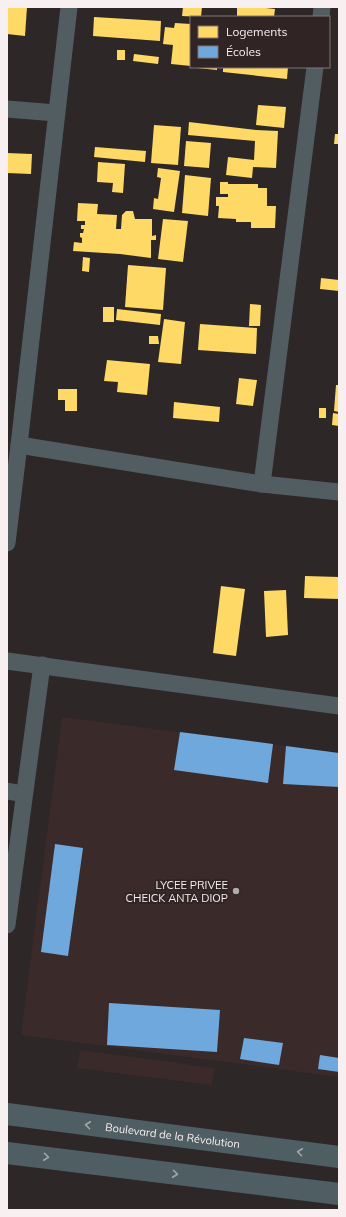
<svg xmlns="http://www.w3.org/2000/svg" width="346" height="1217" viewBox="0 0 346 1217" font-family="Mulish,sans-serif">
  <rect width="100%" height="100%" fill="#2d2727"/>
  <!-- built -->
  <g fill="#3b2a2a">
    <path d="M62 717 339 753V1077L21 1035Z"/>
    <path d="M80 1050 215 1068 212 1085 77 1068Z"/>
  </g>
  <!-- homes -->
  <g fill="#ffd966">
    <path d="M7 7H27L25 36 7 34Z"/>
    <path d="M183 7H202L201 17 182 16Z"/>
    <path d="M237 7H266V8L275 9 274 17H237Z"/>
    <path d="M94 17 161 21 160 41 93 36Z"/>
    <path d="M175 23 191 24V66L171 64 173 45 163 44 165 27 174 28Z"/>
    <rect x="117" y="50" width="8" height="10"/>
    <path d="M134 54 159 57 158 64 133 61Z"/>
    <path d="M197 67H217V70L197 68Z"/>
    <path d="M223 67H288L287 79 223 72Z"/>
    <path d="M258 105 286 107 284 128 256 125Z"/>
    <path d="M189 122 256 130 278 131 276 168 253 167 252 178 226 175 228 157 254 160 255 141 188 135Z"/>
    <path d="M154 125 181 127 178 165 151 163Z"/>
    <path d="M335 134H339V144H334Z"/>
    <path d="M186 141 211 143 209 168 184 166Z"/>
    <path d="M95 147 146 151 145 162 94 157Z"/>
    <path d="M7 153 32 154 31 174 7 173Z"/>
    <path d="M98 162 125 164 123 193 112 192 113 183 97 182Z"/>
    <path d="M158 168 180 171 174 212 153 209 154 198 158 199 161 178 157 177Z"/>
    <path d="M185 175 211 178 208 216 182 213Z"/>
    <path d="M220 182H228V184H258V188H267V206H276L275 228H251V222H236V219L218 218 219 206H216V197H228V194H220Z"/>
    <path d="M78 203 98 204 97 214 117 215 116 229H121L122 215 126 211H133L135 219H152V236L156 235V240H151V258L120 254 73 251 74 242 82 243V238L80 237V233H83L84 229H81V225H85V221H77Z"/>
    <path d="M163 219 188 221 183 262 158 259Z"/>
    <path d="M83 257 90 258 89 272 82 271Z"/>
    <path d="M128 265 166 268 163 310 125 307Z"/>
    <path d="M321 278 339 280V291L320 289Z"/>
    <path d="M250 304 261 305 260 326H249Z"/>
    <rect x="103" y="307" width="11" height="15"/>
    <path d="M117 309 161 314 160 325 116 320Z"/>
    <path d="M164 319 185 322 181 364 158 362Z"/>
    <path d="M200 324 257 328 256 354 198 350Z"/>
    <path d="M149 336H158L159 344H149Z"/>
    <path d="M107 360 150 364 147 395 117 392 118 382 104 381Z"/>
    <path d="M239 378 257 380 253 406 236 404Z"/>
    <path d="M336 385H339V412L334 411Z"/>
    <path d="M58 389H77V411H65V400H58Z"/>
    <path d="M174 402 220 407 219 422 173 418Z"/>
    <rect x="319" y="408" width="7" height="10"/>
    <path d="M333 413 339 414V426L332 425Z"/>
    <path d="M305 576 339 577V599L304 598Z"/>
    <path d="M221 586 245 589 236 656 213 653Z"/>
    <path d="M286 590 288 635 266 637 264 591Z"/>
  </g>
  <!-- schools -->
  <g fill="#6fa8dc">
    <path d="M180 732 273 744 268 783 174 770Z"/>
    <path d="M286 746 339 753V787L283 784Z"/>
    <path d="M55 844 83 848 68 956 41 952Z"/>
    <path d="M109 1003 220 1010 217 1052 107 1045Z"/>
    <path d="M244 1038 283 1043 279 1065 240 1059Z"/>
    <path d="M320 1055 339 1058V1072L318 1069Z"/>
  </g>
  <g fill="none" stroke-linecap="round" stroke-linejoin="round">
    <!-- street -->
    <g stroke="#515d60" stroke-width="17">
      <path d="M321 17 322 7"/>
      <path d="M7 109 56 113"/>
      <path d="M19 445 262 484 339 492"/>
      <path d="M262 484 315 67"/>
      <path d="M7 543 19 445 69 7"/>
      <path d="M7 661 339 706"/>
      <path d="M7 791 24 794"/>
      <path d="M7 925 42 665"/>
    </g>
    <!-- secondary -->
    <g stroke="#4e5e62" stroke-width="22">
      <path id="s1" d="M7 1114 339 1157"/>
      <path d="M7 1153 339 1194"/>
    </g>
  </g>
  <!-- one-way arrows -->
  <defs><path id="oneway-chevron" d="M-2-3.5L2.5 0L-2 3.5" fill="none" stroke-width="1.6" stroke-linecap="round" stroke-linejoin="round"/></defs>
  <g stroke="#a3a6a9">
    <use href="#oneway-chevron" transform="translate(88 1125) rotate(-173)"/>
    <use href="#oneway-chevron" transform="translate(300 1152) rotate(-173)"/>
    <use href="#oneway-chevron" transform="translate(46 1157) rotate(7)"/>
    <use href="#oneway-chevron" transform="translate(175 1174) rotate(7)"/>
  </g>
  <!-- markers -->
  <circle fill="#b1a9aa" stroke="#302425" stroke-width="1.5" cx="236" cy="891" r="4"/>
  <g text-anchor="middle" stroke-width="4" stroke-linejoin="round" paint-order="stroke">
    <!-- poi labels -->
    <g font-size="11" fill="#f8eff0" stroke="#302425" text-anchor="end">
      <text x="228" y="889">LYCEE PRIVEE<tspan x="228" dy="13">CHEICK ANTA DIOP</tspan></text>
    </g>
    <!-- street labels -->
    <g font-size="11" fill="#f8eff0" stroke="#302425">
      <text dy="4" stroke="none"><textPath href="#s1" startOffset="167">Boulevard de la Révolution</textPath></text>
    </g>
  </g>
  <!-- border -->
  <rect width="346" height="1217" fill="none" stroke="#f8eff0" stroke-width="16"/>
  <!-- legend -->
  <rect x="190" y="16" width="140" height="52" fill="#302425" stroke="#807576"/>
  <rect x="198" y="26" width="20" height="12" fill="#ffd966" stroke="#807576"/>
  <text x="226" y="36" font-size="12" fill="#f8eff0">Logements</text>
  <rect x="198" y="46" width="20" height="12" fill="#6fa8dc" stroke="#807576"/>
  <text x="226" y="56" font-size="12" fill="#f8eff0">Écoles</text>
</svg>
